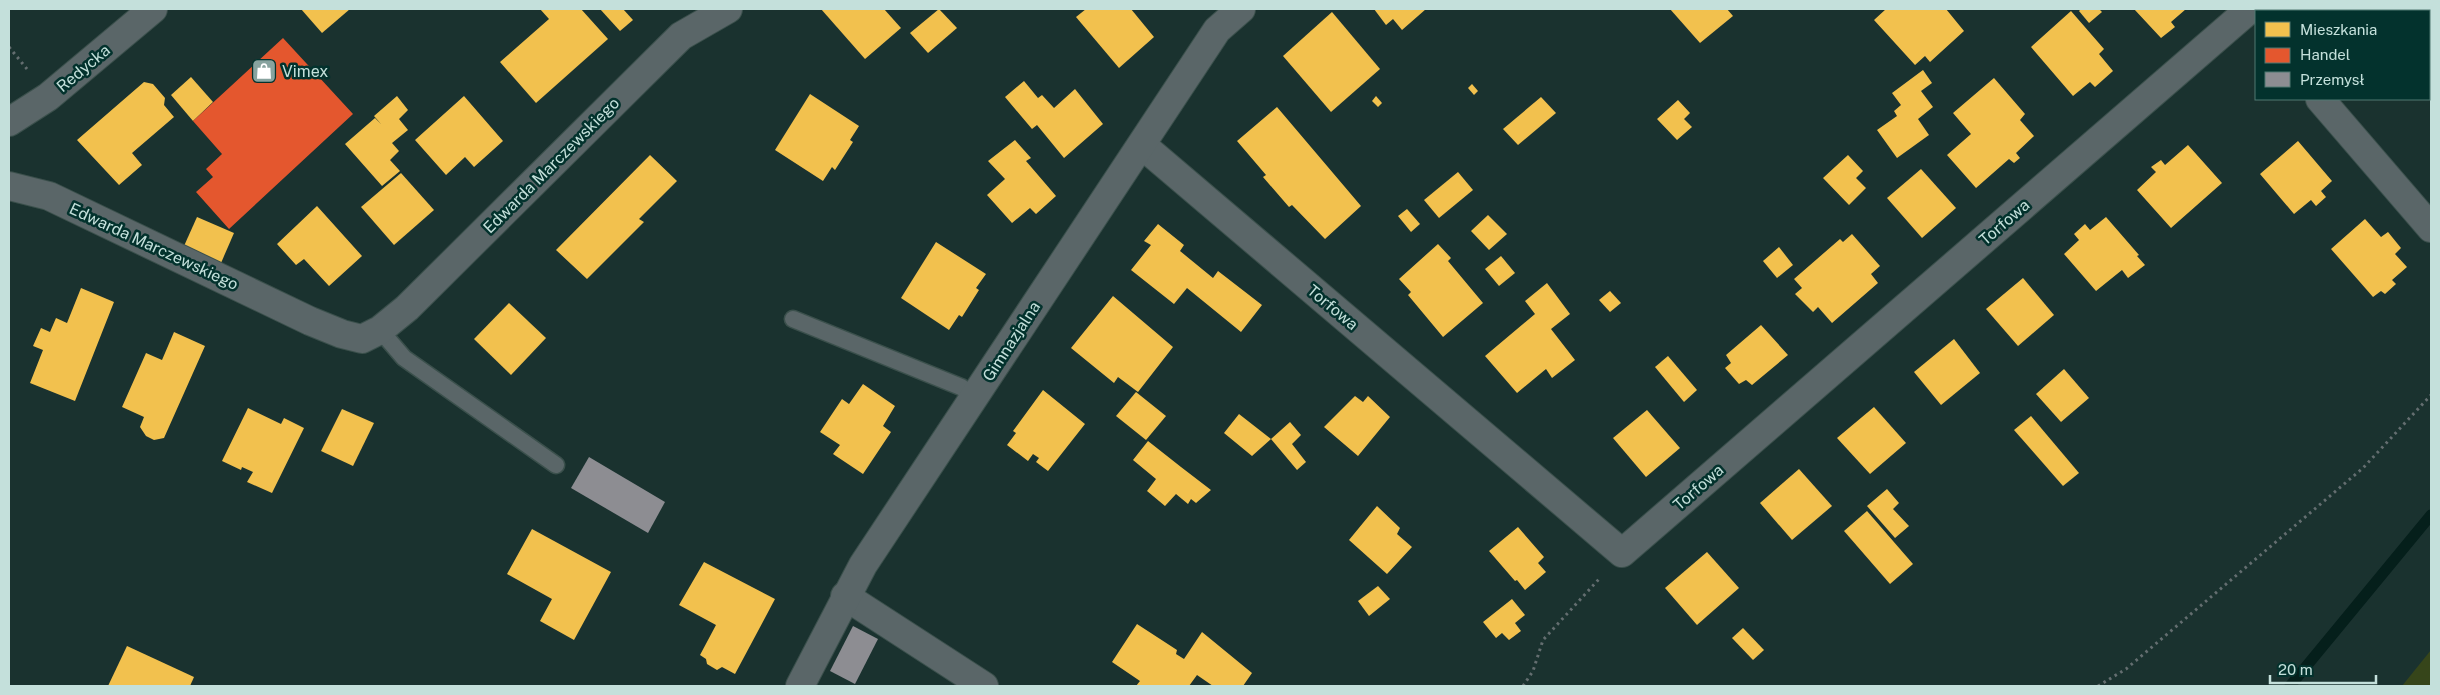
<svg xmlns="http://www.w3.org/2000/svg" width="2440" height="695" viewBox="0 0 2440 695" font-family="'Public Sans',sans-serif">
  <rect width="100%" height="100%" fill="#1a322f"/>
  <!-- green -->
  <path fill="#36451a" d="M2431 650V686H2402Z"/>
  <!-- homes -->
  <g fill="#f2c14e">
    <path d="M301 9H350L322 33Z"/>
    <path d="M540 9H581L608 39 536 103 500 62 549 19Z"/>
    <path d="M600 9H623L633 20 620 31Z"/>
    <path d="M821 9H884L901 28 865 59Z"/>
    <path d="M939 9 957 28 928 53 910 33Z"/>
    <path d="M1086 9H1131L1154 37 1119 68 1076 17Z"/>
    <path d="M1374 9H1426L1402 30 1393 19 1386 25Z"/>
    <path d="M1670 9H1727L1733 16 1700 43Z"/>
    <path d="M1886 9H1946L1964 31 1930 62 1925 56 1915 65 1874 20Z"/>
    <path d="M2081 9H2099L2102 12 2089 23 2079 11Z"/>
    <path d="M2134 9H2186L2171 22 2175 27 2161 38Z"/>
    <path d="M2334 9H2367L2369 11H2331Z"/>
    <path d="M2071 11 2104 49 2099 54 2113 71 2095 87 2090 82 2073 96 2031 47Z"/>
    <path d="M1332 12 1380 69 1331 112 1283 56Z"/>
    <path d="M1923 70 1932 83 1921 91 1933 107 1918 119 1929 135 1897 158 1877 130 1897 116 1894 111 1901 105 1892 93Z"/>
    <path d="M191 77 213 102 193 121 171 95Z"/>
    <path d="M1994 78 2025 114 2020 120 2034 136 2016 153 2020 158 2014 163 2009 159 1976 188 1947 155 1971 134 1953 113Z"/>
    <path d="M1024 81 1038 98 1042 95 1054 108 1075 89 1103 124 1064 158 1037 125 1032 129 1005 97Z"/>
    <path d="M144 82 153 84 165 98 164 105 174 117 132 153 142 165 119 185 77 140Z"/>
    <path d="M1472 84 1478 91 1474 95 1468 88Z"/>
    <path d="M810 94 859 126 850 140 853 142 835 170 832 167 823 181 775 150Z"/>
    <path d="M397 96 408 110 399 119 408 130 392 143 399 151 390 160 400 171 382 186 345 144 375 118 381 124 374 116Z"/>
    <path d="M464 96 503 141 474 167 465 157 446 175 415 140Z"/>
    <path d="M1376 96 1382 103 1378 107 1372 101Z"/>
    <path d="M1541 97 1556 113 1518 145 1503 129Z"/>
    <path d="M1678 100 1690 113 1684 119 1692 127 1677 140 1657 119Z"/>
    <path d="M1277 107 1361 206 1325 239 1292 205 1289 207 1263 177 1266 175 1237 141Z"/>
    <path d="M1015 140 1031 158 1026 161 1056 196 1036 214 1030 208 1012 223 987 195 1005 179 988 161Z"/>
    <path d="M2298 141 2332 181 2321 191 2326 197 2316 206 2311 200 2294 214 2260 174Z"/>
    <path d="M2188 145 2222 183 2171 228 2137 190 2156 172 2151 167 2161 160 2165 165Z"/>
    <path d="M650 155 677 181 639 219 644 222 587 279 556 250Z"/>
    <path d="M1848 155 1863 171 1856 178 1866 188 1849 205 1823 178Z"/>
    <path d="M1921 169 1956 208 1922 238 1887 198Z"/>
    <path d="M1458 172 1473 190 1439 218 1424 200Z"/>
    <path d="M401 173 434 210 394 245 361 207Z"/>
    <path d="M317 206 362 256 329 286 304 259 296 265 277 244Z"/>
    <path d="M1407 209 1420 224 1411 232 1398 216Z"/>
    <path d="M1488 215 1507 234 1489 250 1471 231Z"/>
    <path d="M197 217 234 233 221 263 184 246Z"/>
    <path d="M2106 217 2139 255 2137 256 2145 265 2128 278 2122 270 2096 291 2064 254 2079 240 2074 234 2085 224 2090 230Z"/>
    <path d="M2365 219 2381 237 2388 232 2401 248 2395 254 2407 267 2392 280 2396 284 2385 294 2381 291 2373 297 2331 249Z"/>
    <path d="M1158 224 1184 245 1180 251 1213 278 1218 271 1262 305 1241 332 1187 288 1174 304 1131 270 1151 245 1144 241Z"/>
    <path d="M1852 234 1880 266 1871 274 1878 283 1832 323 1818 307 1813 312 1795 294 1802 288 1794 279 1840 239 1843 242Z"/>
    <path d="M936 242 986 274 976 288 979 290 962 317 959 315 949 330 901 298Z"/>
    <path d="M1438 244 1451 258 1448 261 1483 303 1443 337 1408 295 1411 292 1399 279Z"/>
    <path d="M1779 247 1793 265 1777 278 1763 261Z"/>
    <path d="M1501 256 1515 273 1499 286 1485 269Z"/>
    <path d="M2023 278 2054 315 2018 346 1986 309Z"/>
    <path d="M1547 283 1570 314 1551 329 1575 360 1552 378 1546 369 1517 393 1485 356 1535 314 1525 301Z"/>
    <path d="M81 288 114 302 75 401 30 383 43 350 33 346 41 328 50 332 56 318 67 323Z"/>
    <path d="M1610 291 1621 303 1610 312 1599 300Z"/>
    <path d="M1113 296 1173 347 1138 392 1118 377 1114 383 1071 348Z"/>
    <path d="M509 303 546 338 511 375 474 339Z"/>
    <path d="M1761 325 1788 355 1752 385 1746 380 1739 384 1725 368 1731 363 1726 355Z"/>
    <path d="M174 332 205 346 164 438 154 440 146 436 140 427 144 417 122 407 146 353 162 360Z"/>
    <path d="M1954 339 1980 373 1941 405 1914 372Z"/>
    <path d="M1668 356 1697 390 1684 402 1655 367Z"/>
    <path d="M2064 369 2089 398 2061 422 2036 394Z"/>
    <path d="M863 384 895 406 883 426 891 432 863 474 833 454 840 445 820 432 842 399 849 404Z"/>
    <path d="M1043 390 1085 424 1048 471 1036 462 1039 458 1033 454 1028 461 1007 445 1016 433 1013 431Z"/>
    <path d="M1136 392 1166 416 1146 440 1116 416Z"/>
    <path d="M1355 396 1363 402 1368 396 1390 417 1358 456 1324 427Z"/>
    <path d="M1874 407 1906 443 1870 474 1837 438Z"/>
    <path d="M248 408 281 424 284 418 304 428 272 493 247 482 253 472 242 467 241 470 222 461Z"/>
    <path d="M342 409 374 423 353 466 321 451Z"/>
    <path d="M1647 410 1680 448 1646 477 1613 438Z"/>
    <path d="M1239 414 1271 439 1290 422 1301 435 1292 444 1306 462 1297 470 1271 439 1252 456 1224 433Z"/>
    <path d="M2031 416 2079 473 2063 486 2014 430Z"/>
    <path d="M1148 441 1181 467 1211 490 1196 503 1191 499 1188 504 1176 494 1165 506 1147 491 1156 479 1133 460Z"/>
    <path d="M1799 469 1832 506 1792 540 1760 503Z"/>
    <path d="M1887 489 1899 503 1893 509 1909 526 1895 538 1867 506Z"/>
    <path d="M1377 506 1400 528 1397 534 1412 547 1387 574 1349 540Z"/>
    <path d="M1867 511 1913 564 1890 584 1844 531Z"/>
    <path d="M1518 527 1544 557 1538 563 1546 572 1525 590 1517 580 1515 581 1489 551Z"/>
    <path d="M532 529 611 572 574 640 540 621 552 599 507 574Z"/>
    <path d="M1707 552 1739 588 1697 625 1665 588Z"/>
    <path d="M704 562 775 599 735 674 722 667 717 670 707 664 706 659 700 655 716 625 679 605Z"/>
    <path d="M1378 586 1390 599 1369 616 1358 601Z"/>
    <path d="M1512 599 1525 615 1515 623 1521 631 1509 640 1502 633 1496 638 1483 622Z"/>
    <path d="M1137 624 1177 650 1176 654 1184 659 1202 632 1252 673 1243 686H1213L1197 675 1189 686H1136L1140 681 1112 662Z"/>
    <path d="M1743 628 1764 650 1753 660 1732 638Z"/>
    <path d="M127 646 194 677 190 686H108Z"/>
  </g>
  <!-- shops -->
  <path fill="#e4572e" d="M283 38 353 114 229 229 196 192 213 177 206 169 222 154 193 121Z"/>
  <!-- industry -->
  <g fill="#8d8d92">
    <path d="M589 457 665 502 648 533 571 488Z"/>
    <path d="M853 626 878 639 855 684 830 671Z"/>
  </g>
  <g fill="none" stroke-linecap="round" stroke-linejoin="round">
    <!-- stream -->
    <path stroke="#051f1b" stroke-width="11" d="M2290 686 2431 515"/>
    <defs>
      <g id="service">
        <path d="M793 319 961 387 975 396"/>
        <path d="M380 330 404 358 556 465"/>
      </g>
      <g id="minor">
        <path d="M2320 99 2431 228"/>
        <path d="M1142 145 1622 553 2250 9"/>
        <path d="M9 186 49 196 310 321 342 334 362 339 380 330 407 308 681 36 728 9"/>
        <path d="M845 596 984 686"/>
        <path d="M800 686 863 565 1217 30 1241 9"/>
      </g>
      <path id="tertiary" d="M9 122 48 97 153 9"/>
    </defs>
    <!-- service casing -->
    <use href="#service" stroke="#3b504c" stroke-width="19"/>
    <!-- minor casing -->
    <use href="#minor" stroke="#3b504c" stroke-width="30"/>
    <!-- tertiary casing -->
    <use href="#tertiary" stroke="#3b504c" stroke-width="30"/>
    <!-- path -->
    <g stroke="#646e70" stroke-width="3" stroke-dasharray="2.5 4" stroke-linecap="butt">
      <path d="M9 47 27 69"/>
      <path d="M1523 686 1533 671 1543 640 1600 578"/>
      <path d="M2098 686 2126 669 2363 468 2431 395"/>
    </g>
    <!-- service -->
    <use href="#service" stroke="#5a6668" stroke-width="16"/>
    <!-- minor -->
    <use href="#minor" stroke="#5a6668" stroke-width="28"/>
    <!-- tertiary -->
    <use href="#tertiary" stroke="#5a6668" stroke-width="28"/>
  </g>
  <!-- icons -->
  <defs>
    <symbol id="shop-square" viewBox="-11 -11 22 22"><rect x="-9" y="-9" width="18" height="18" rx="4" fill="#88a39f" stroke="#03322d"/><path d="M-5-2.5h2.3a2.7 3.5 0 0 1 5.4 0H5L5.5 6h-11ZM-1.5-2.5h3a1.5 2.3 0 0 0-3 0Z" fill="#fff"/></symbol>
  </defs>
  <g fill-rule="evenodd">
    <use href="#shop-square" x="250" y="57" width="28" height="28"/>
  </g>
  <g text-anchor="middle" stroke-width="5" stroke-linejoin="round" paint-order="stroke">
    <!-- street labels -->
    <g font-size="16" fill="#c4e0db" stroke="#03322d">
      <text transform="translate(83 68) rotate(-40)" y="6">Redycka</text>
      <text transform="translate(551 165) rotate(-45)" y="6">Edwarda Marczewskiego</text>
      <text transform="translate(2004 222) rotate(-41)" y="6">Torfowa</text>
      <text transform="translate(154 246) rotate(25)" y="6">Edwarda Marczewskiego</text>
      <text transform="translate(1333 307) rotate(40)" y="6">Torfowa</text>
      <text transform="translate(1011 341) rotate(-57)" y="6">Gimnazjalna</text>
      <text transform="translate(1698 487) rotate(-41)" y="6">Torfowa</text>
    </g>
    <!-- poi labels -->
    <g font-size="16" fill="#c4e0db" stroke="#03322d" text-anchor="start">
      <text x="282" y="77">Vimex</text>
    </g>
  </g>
  <!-- border -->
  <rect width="2440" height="695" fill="none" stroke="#c4e0db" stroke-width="20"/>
  <!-- legend -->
  <rect x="2255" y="10" width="175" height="90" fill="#03322d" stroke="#507873"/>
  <rect x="2265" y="22" width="25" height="15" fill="#f2c14e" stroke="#507873"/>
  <text x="2300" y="35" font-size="15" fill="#c4e0db">Mieszkania</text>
  <rect x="2265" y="48" width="25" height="15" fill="#e4572e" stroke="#507873"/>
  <text x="2300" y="60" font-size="15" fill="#c4e0db">Handel</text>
  <rect x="2265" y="72" width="25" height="15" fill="#8d8d92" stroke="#507873"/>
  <text x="2300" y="85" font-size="15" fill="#c4e0db">Przemysł</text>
  <!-- scale -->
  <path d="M2270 675v8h106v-8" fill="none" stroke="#c4e0db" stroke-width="2.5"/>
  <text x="2278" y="675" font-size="15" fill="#c4e0db" stroke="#03322d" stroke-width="4" paint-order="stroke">20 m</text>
</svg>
